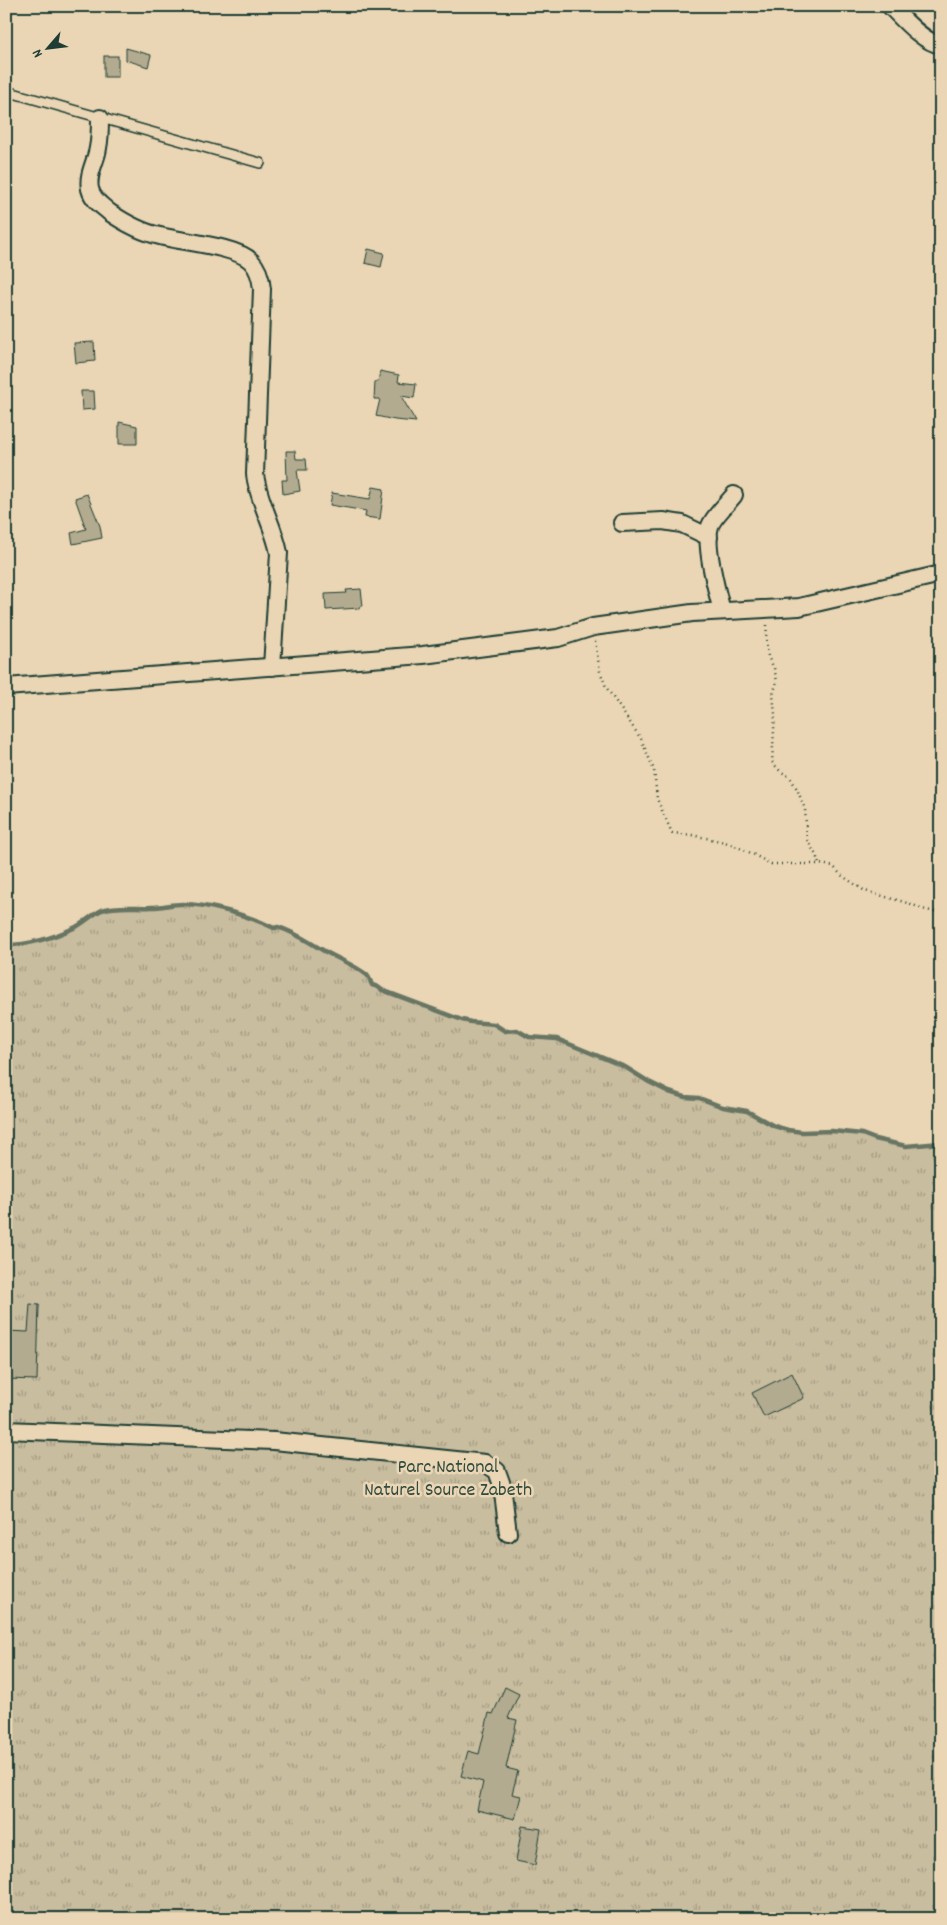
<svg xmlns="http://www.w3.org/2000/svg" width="947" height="1925" viewBox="0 0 947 1925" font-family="Dekko,sans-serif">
  <defs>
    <pattern id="park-tufts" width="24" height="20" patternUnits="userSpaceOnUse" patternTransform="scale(1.25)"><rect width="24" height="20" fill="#c9bd9f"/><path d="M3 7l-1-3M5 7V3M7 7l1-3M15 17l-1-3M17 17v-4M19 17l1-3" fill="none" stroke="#a39b82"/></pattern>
  </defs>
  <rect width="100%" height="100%" fill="#ead6b4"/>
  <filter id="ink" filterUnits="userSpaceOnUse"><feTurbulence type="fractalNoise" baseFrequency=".02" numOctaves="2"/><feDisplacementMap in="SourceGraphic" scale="10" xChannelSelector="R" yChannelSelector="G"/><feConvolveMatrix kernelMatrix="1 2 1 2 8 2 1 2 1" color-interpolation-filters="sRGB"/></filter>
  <g filter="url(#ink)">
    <!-- park -->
    <path fill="url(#park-tufts)" stroke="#747d6a" d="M181 904 211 906 262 922 274 928 278 927C297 933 308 942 326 952 340 960 355 965 366 975 370 978 370 981 372 985L378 987 382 990 462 1020 471 1022 494 1024 505 1031 517 1030 529 1037 557 1039 625 1067 649 1082 669 1092 685 1097 699 1098 723 1107 747 1111 774 1126 788 1130 802 1132 832 1131 862 1134 875 1139 906 1146 941 1143V1919H6V945H23L43 939 76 927 102 910 124 907H154Z"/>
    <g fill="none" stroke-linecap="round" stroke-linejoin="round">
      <!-- stream -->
      <path stroke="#687563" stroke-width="4.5" d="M6 945C30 945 55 937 76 927 85 922 93 914 102 910 117 905 136 908 152 907 162 907 172 904 182 904 209 904 250 916 274 928L278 927C297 933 308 942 326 952 340 960 355 965 367 975 370 978 370 981 372 985L378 987 382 990 462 1020 471 1022 494 1024 505 1031 517 1030 529 1037 557 1039 625 1067 649 1082 669 1092 685 1097 699 1098 723 1107 747 1111 774 1126 788 1130 802 1132 832 1131 862 1134 875 1139 906 1146 941 1143"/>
    </g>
    <!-- building -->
    <g fill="#b2ab90" stroke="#1f3d34">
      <path d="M126 48 151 55 148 67 126 60Z"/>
      <rect x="104" y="56" width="14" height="21"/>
      <path d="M368 249 384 253 381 267 365 263Z"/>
      <path d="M94 342 95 361 76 363 74 343Z"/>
      <path d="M380 371 399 375 398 382 416 384 414 398 401 396 416 422 395 420 376 416 380 399H374L375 382H378Z"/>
      <path d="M81 391H94L95 409 82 410Z"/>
      <path d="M119 422 137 426V444H119Z"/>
      <path d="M286 451H295L296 459H306L307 470H297L300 491 283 494 282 480H287Z"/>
      <path d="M373 487 384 489 380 519 365 517 366 511 330 505 332 493 370 499Z"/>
      <path d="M87 494 100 526 102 538 73 544 71 533 86 529 75 498Z"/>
      <path d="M361 589 363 606H361L360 608 326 610 325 594 347 593 346 590Z"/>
      <path d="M30 1304 39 1305 37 1380 6 1379V1331L28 1332Z"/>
      <path d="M792 1373 804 1398 764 1417 752 1393Z"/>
      <path d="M505 1687 519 1694 508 1718 517 1720 506 1768 518 1771 512 1794 521 1796 515 1819 477 1810 483 1782 461 1776 468 1751 479 1754 489 1713 493 1714Z"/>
      <path d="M522 1826 541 1829 535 1865 516 1861Z"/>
    </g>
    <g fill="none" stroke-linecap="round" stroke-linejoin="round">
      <defs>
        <path id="service" d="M6 91 260 163"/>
        <g id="minor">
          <path d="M890 6C902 18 924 43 941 45"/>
          <path d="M100 118C100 128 100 139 98 148 96 162 87 174 90 189 93 200 101 205 109 212 125 223 141 232 160 236 182 242 236 246 251 261 259 269 261 279 262 289L255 474C258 501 274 526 279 553L272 667"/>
          <path d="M622 523 663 521 682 524 709 537"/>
          <path d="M722 611C717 592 704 545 710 526 713 517 728 503 734 495"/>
          <path d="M6 687 423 655 558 638 593 627 692 613 799 607 941 574"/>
          <path d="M6 1430 274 1441 485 1463 497 1471 502 1485 508 1533"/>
        </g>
      </defs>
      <!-- service casing -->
      <use href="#service" stroke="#1f3d34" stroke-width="12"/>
      <!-- minor casing -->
      <use href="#minor" stroke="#1f3d34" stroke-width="20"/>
      <!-- path -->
      <g stroke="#1f3d34" stroke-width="2.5" stroke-dasharray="1 4" stroke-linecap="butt">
        <path d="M767 625 766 638 768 657 774 668 777 681 773 695 775 714 772 762 780 771 790 777 797 789 805 809 807 840 816 855 819 864"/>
        <path d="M595 641 600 671 606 687 641 739 654 770 657 799 672 833 692 835 725 842 747 851 771 864H819L833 866 841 875 865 891 911 904 922 909 941 913"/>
      </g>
      <!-- service -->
      <use href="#service" stroke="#ead6b4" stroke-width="9"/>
      <!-- minor -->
      <use href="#minor" stroke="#ead6b4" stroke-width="16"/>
    </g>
  </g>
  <g text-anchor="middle" stroke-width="5" stroke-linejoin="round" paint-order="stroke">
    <!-- park labels -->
    <g font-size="20" fill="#304a3f" stroke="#ead6b4">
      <text x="448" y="1472">Parc National<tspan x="448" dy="23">Naturel Source Zabeth</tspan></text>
    </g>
  </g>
  <!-- margin -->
  <rect width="947" height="1925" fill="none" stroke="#ead6b4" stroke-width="25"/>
  <rect x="12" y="12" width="922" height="1900" fill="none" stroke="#1f3d34" stroke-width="2" filter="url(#ink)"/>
  <!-- north arrow -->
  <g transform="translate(48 48) rotate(242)" stroke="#ead6b4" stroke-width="4" paint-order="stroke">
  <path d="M0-4L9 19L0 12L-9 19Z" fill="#1f3d34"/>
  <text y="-8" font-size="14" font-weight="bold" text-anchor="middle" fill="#1f3d34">N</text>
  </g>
</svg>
